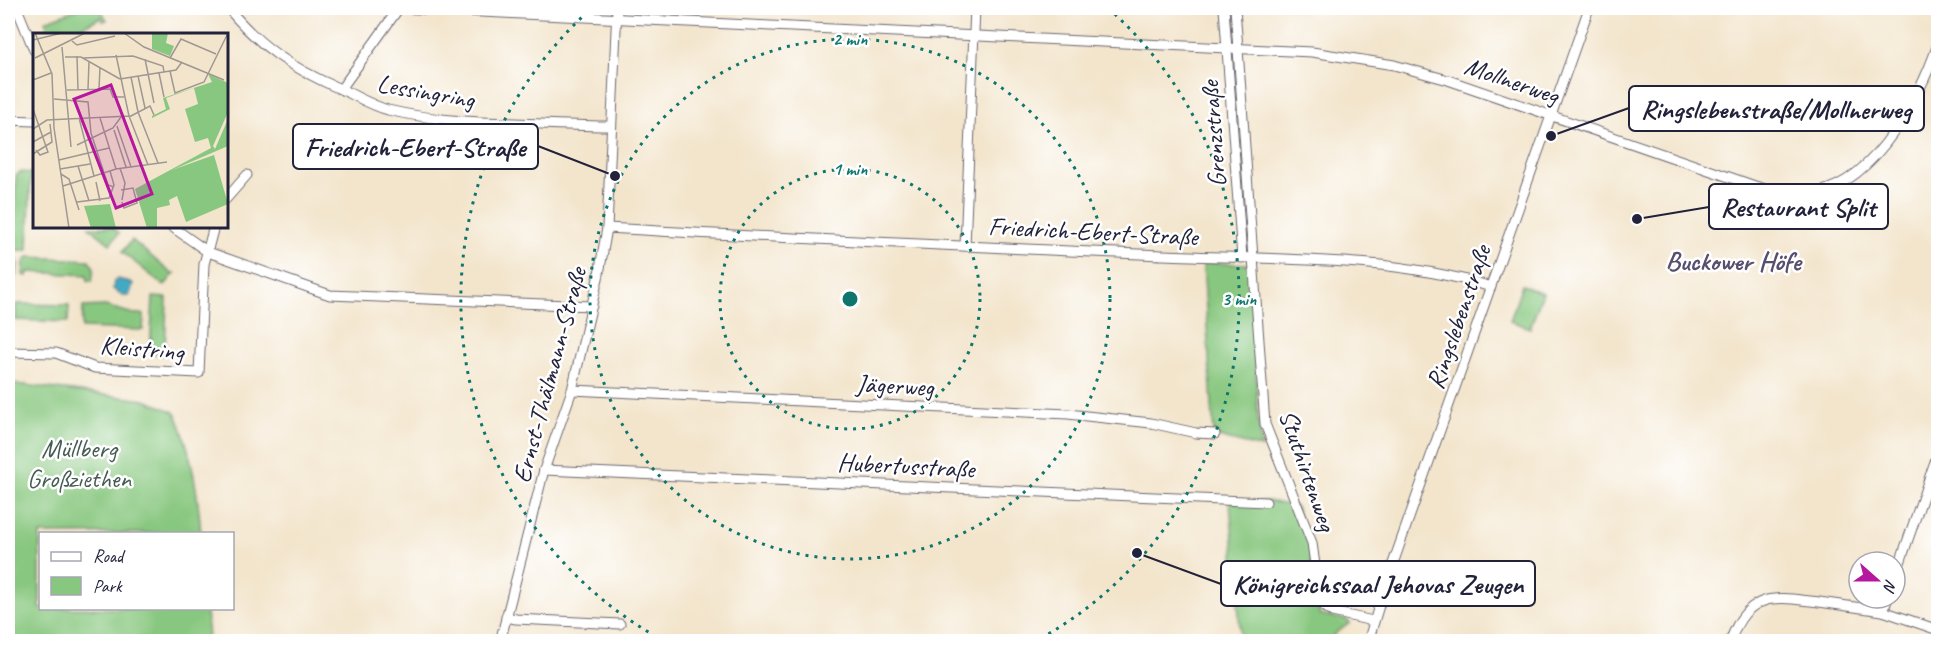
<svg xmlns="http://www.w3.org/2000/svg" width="1946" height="649" viewBox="0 0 1946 649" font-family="Caveat,sans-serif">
  <rect width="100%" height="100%" fill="#fff"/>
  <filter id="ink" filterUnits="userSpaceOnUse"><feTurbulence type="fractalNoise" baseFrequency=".0167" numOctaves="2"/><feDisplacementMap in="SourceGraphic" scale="12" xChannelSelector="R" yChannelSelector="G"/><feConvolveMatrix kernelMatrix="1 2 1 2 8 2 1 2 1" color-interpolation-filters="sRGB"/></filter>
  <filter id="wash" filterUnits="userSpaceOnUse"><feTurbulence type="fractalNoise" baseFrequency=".008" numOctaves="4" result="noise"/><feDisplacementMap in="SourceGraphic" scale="24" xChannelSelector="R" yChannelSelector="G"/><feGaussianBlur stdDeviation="1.35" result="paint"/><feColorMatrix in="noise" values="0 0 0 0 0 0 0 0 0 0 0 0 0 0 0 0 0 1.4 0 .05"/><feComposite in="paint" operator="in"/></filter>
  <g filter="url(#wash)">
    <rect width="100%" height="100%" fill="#f3e5cc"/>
    <!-- green -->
    <g fill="#88c77f" stroke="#55745d" stroke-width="1.5">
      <path d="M80 8H100L107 20 103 21 101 17 68 34H49L45 21Z"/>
      <path d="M1233 56H1236L1249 250H1245L1232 58Z"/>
      <path d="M20 172 31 173 28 250H17L13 246 16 176Z"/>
      <path d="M89 227H112L119 233 110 244Z"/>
      <path d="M132 240 171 273H175L165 285H163L122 252Z"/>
      <path d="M8 255 12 256 18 261 17 275H12V272H8Z"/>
      <path d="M28 257 89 260 94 268 92 281H88L87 275 28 272 27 276 23 275 24 262Z"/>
      <path d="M1203 263 1246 264 1251 266 1258 419 1262 448 1214 436Z"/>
      <path d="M1522 285 1543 293 1530 328 1510 321Z"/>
      <path d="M153 297 167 298 165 350H171L170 355 152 354 150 352Z"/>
      <path d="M16 304 69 305 68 322 16 320Z"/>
      <path d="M105 306 134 314H144L143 330 82 328 83 307Z"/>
      <path d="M8 383 145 400 175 412C192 450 198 492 201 533L40 534V608L206 609 208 641H8Z"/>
      <path d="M1269 501 1296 507 1308 538 1319 614 1347 620 1350 623 1336 633 1329 641H1241L1230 502Z"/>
    </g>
    <!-- water -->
    <path fill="#43abc3" stroke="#32667f" stroke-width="1.5" d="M117 279 130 282 133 285 129 296H123L113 289 114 281Z"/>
  </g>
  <g filter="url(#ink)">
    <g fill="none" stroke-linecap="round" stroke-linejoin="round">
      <defs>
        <g id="street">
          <path d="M17 8 34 50"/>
          <path d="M228 8C260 47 292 68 338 88 355 95 370 105 388 110 430 120 472 122 515 123 547 124 579 126 611 126"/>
          <path d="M1224 8 1242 258"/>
          <path d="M1235 8 1265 424 1312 543 1319 594 1324 606 1332 612 1373 621"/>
          <path d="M341 89 399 8 1312 52 1394 65 1448 80 1755 186C1775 192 1797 196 1818 192 1876 180 1921 95 1938 44"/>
          <path d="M8 120 34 121"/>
          <path d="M226 199 247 175"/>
          <path d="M171 226 208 252 330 295 592 306"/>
          <path d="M607 228C792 239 978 247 1163 255 1271 260 1388 255 1491 287"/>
          <path d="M965 246 975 8"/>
          <path d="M8 352 56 353 95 368 199 373 204 264 214 226"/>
          <path d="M572 390 1068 414 1151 423 1196 433 1215 434"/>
          <path d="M544 470 1266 502"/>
          <path d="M1895 577 1938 453"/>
          <path d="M1883 611 1938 630"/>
          <path d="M506 617 516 619 620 624"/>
          <path d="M500 642 544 470 572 390 599 274 607 228 617 8"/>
          <path d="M1368 642 1384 589 1589 8"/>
          <path d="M1730 642C1747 592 1773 596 1819 602 1840 605 1862 608 1883 611L1888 598"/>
        </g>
      </defs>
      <!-- street casing -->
      <use href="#street" stroke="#6b666e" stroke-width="11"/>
      <!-- street -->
      <use href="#street" stroke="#fff" stroke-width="9"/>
    </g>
  </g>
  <!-- distance rings -->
  <g fill="none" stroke="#0f766e" stroke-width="3" stroke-dasharray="3 6">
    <circle cx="850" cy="299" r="130"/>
    <circle cx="850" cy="299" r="260"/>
    <path d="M664 641A389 389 0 0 1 592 8M1108 8A389 389 0 0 1 1036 641"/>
  </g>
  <g text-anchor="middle" stroke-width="5" stroke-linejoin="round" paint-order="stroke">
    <!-- street labels -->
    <g font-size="26" fill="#22223b" stroke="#fff">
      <text transform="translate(1512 80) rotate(19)" y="9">Mollnerweg</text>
      <text transform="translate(426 91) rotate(10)" y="9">Lessingring</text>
      <text transform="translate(1213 134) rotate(-94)" y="9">Grenzstraße</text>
      <text transform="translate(1093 231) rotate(3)" y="9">Friedrich-Ebert-Straße</text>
      <text transform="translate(1458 317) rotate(-71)" y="9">Ringslebenstraße</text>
      <text transform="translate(142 348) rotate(5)" y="9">Kleistring</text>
      <text transform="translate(549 375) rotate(-75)" y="9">Ernst-Thälmann-Straße</text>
      <text transform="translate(895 385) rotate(3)" y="9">Jägerweg</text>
      <text transform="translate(906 465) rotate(3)" y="9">Hubertusstraße</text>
      <text transform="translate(1308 470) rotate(71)" y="9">Stuthirtenweg</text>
    </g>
    <!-- park labels -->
    <g font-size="26" fill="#465c53" stroke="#fff">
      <text x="79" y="457">Müllberg<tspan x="79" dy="30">Großziethen</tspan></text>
    </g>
    <!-- neighbourhood labels -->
    <g font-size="27" font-weight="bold" fill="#584e6e" stroke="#fff">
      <text x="1733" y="270">Buckower Höfe</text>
    </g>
  </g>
  <!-- overview -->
  <g transform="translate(33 33)">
    <rect width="195" height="195" fill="#f3e5cc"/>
    <path d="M119 0H135L133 10 141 13 137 23 119 16ZM175 41 195 50V79L180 113 182 116 195 86V113L139 137 181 122 195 171 153 189 144 163 136 167 137 172 124 175V195H114L102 156 178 115 175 105 162 109 152 76 165 71 161 55 133 65 137 76 119 85V83L133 76 130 65 179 49ZM77 171 83 195H58L51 173Z" fill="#88c77f"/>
    <path fill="none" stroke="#9f9792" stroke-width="1.5" d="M2 0 19 41 21 95 36 195M91 0 111 14 191 47M0 7 29 0M39 8 44 12 82 3M29 14 38 114M83 22 96 83 115 132M44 23 45 57M32 24H48L87 46M2 25 52 0M50 25 100 23 130 33 131 39M137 25 148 6 183 21M112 26 121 70M137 38 142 60 171 49 195 0M126 40 131 64M105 43 112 75M98 44 105 79M87 46 143 37 149 29M0 47 18 40M55 56 56 28M66 56 67 34M34 57 77 56 80 64H91M21 66 55 69 58 100 75 152 81 154M0 76 15 119 7 122 3 117M105 79 125 130M96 84 117 73 121 82M46 85 61 143M67 85 83 136M84 93 98 134M0 96 14 87 96 83M81 97 93 134M0 109 18 99M44 112 80 95 88 84M0 121 19 109 17 91M26 127 76 115M45 133 56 168M87 135 92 150 89 167M27 136 57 131M28 141 36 146 46 177M63 149 67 168M30 153 83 136 134 129M88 157 100 155 104 170 91 175 89 169M44 169 76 165 81 152 77 138"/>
    <path fill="#b5179e" fill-opacity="0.15" stroke="#b5179e" stroke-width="3" d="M78 52 119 161 83 175 41 66Z"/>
    <rect width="195" height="195" fill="none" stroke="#22223b" stroke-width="3"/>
  </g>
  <circle cx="850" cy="299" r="9" fill="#0f766e" stroke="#fff" stroke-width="3"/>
  <g font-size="18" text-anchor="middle" font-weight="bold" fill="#0f766e" stroke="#fff" stroke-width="5" stroke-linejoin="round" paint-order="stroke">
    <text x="850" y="45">2 min</text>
    <text x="850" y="175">1 min</text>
    <text x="1239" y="305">3 min</text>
  </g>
  <!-- callouts -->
  <path fill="none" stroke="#22223b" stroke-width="2" d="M1551 136L1629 108M615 176L538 146M1637 219L1709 207M1137 553L1221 584"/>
  <g fill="#22223b" stroke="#fff" stroke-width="2">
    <circle cx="1551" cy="136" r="6"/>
    <circle cx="615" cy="176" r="6"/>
    <circle cx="1637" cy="219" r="6"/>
    <circle cx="1137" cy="553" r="6"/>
  </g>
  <g fill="#fff" stroke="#22223b" stroke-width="2">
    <rect x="1629" y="86" width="295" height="45" rx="6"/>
    <rect x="293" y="124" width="245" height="45" rx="6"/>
    <rect x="1709" y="184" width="179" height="45" rx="6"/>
    <rect x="1221" y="561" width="314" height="45" rx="6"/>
  </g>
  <g font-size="27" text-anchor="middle" font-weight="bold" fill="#22223b">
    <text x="1776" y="118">Ringslebenstraße/Mollnerweg</text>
    <text x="415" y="156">Friedrich-Ebert-Straße</text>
    <text x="1798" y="216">Restaurant Split</text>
    <text x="1378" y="593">Königreichssaal Jehovas Zeugen</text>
  </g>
  <!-- margin -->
  <rect width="1946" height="649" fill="none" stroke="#fff" stroke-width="30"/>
  <!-- legend -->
  <rect x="39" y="532" width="195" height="78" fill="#ffffff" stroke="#a7a7b1" stroke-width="1.5"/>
  <rect x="51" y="552" width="30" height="9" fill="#ffffff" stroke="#a7a7b1" stroke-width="1.5"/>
  <text x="93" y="562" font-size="18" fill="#22223b">Road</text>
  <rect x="51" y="577" width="30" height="18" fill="#88c77f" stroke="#a7a7b1" stroke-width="1.5"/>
  <text x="93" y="592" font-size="18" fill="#22223b">Park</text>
  <!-- north arrow -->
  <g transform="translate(1877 580) rotate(111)"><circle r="28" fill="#ffffff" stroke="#a7a7b1" stroke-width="1.5"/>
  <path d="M0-4.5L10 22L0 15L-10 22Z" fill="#b5179e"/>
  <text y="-9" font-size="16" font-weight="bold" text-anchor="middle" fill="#22223b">N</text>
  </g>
</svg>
